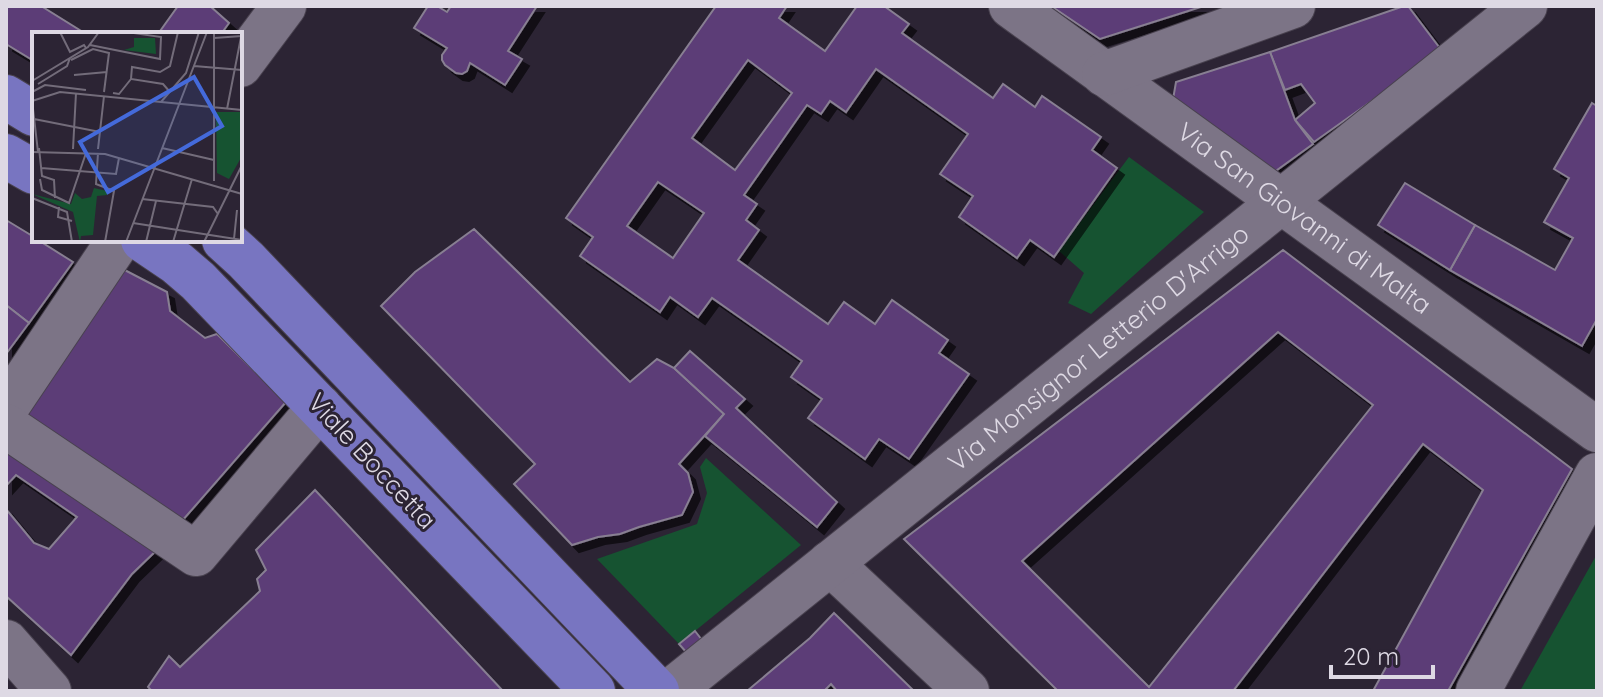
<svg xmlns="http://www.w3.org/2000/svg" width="1603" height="697" viewBox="0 0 1603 697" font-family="Quicksand,sans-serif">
  <defs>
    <filter id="shadow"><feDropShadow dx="7" dy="7" stdDeviation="0" flood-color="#0009"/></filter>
  </defs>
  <rect width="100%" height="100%" fill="#2c2434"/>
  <!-- green -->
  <g fill="#165331">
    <path d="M1129 157 1204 212 1091 314 1068 303 1084 273 1059 251Z"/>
    <path d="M706 458 801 545 679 644 597 559 697 524 707 493 700 467Z"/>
    <path d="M1597 554V691H1520Z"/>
  </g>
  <!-- building -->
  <g fill="#5b3c77" stroke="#887f92" stroke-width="2" fill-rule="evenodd" filter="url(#shadow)">
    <path d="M6 6H41L86 34H34V61L6 44Z"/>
    <path d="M178 6H210L229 23 221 34H158Z"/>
    <path d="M428 6H437L447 12 451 6H537L508 51 522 59 505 85 470 63 467 71 462 74 456 73 445 65 442 60V55L447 48 414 28Z"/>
    <path d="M716 6H787L779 18 825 51 857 6H884L909 24 902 33 993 98 1003 84 1035 107 1042 96 1101 137 1092 150 1117 168 1054 257 1030 240 1017 258 959 217 973 196 940 174 968 134 876 69 846 112 830 101 821 114 807 105 744 195 757 204 746 220 759 230 738 260 828 324 844 302 875 324 892 300 948 340 939 353 969 374 909 459 879 439 865 459 808 418 822 399 791 377 802 361 712 298 698 317 670 297 660 312 580 256 593 237 566 218ZM748 60 792 93 735 170 692 138ZM658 182 704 213 673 258 627 226Z"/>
    <path d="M1051 6H1204L1100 39Z"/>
    <path d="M1404 6H1408L1442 51 1314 142 1295 120 1315 103 1301 84 1285 90 1270 52Z"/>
    <path d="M1270 52 1295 120 1313 144 1266 178 1171 111 1176 82Z"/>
    <path d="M1592 103 1597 106V319L1582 346 1450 270 1475 225 1555 270 1573 238 1544 222 1569 178 1554 169Z"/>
    <path d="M1405 183 1475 225 1450 270 1378 225Z"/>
    <path d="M6 220 34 237V240H38L73 262 29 323 6 305Z"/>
    <path d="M474 229 630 382 657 359 674 368 724 414 679 464 688 473 693 492 682 515 639 527 620 534 598 537 572 545 514 484 535 464 381 306 415 272Z"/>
    <path d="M1283 250 1572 469 1448 691H1373L1483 490 1423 444 1233 691H1058L904 539ZM1278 332 1373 405 1149 687 1022 561Z"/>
    <path d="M115 265 167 292 170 311 205 338 217 334 286 402 182 521 18 409Z"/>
    <path d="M6 305 29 323 6 354Z"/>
    <path d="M690 351 745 399 736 408 837 502 817 527 705 436 724 414 674 368Z"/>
    <path d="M6 436 162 545 132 574 71 655 6 596V509L34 543 49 549 77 517 16 475 6 486Z"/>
    <path d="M315 490 503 691H152L148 687 169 656 180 667 260 591 257 579 266 570 256 550Z"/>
    <path d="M834 613 914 691H837L831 684 824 691H747L810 638Z"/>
    <path d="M695 631 702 640 687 653 679 644Z"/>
  </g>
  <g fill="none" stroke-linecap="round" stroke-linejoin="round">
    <defs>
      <g id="minor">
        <path id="s1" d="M1011 6 1597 430"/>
        <path d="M240 65 284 6"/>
        <path d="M1104 74 1293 6"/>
        <path d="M6 408 119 240"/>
        <path d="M6 426 196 554 320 407"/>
        <path d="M830 563 967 691"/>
        <path d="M6 642 49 691"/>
        <path id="s2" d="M671 691 1525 6"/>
        <path d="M1478 691 1597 475"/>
      </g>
      <g id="major">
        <path d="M6 97 34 114"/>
        <path d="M6 156 34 172"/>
        <path d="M143 240 177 263 198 281 593 691"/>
        <path d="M224 240 246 260 657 691"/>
      </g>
    </defs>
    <!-- minor casing -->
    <use href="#minor" stroke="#49424f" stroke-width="46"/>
    <!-- major casing -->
    <use href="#major" stroke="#49424f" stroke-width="46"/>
    <!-- minor -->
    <use href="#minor" stroke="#7c7486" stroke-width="44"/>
    <!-- major -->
    <use href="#major" stroke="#7875c1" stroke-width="44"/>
  </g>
  <g text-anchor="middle" stroke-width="6" stroke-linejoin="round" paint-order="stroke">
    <!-- street labels -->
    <g font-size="26" fill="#ded9e4" stroke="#2c2434">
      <text dy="9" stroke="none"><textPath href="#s1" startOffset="362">Via San Giovanni di Malta</textPath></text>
      <text dy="9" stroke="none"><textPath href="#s2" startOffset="548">Via Monsignor Letterio D'Arrigo</textPath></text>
      <text transform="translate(372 461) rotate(47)" y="9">Viale Boccetta</text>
    </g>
  </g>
  <!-- overview -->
  <g transform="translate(32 32)">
    <rect width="210" height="210" fill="#2c2434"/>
    <path d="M102 6H123L124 22 92 18 102 15ZM184 80H210V124L197 147 185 141ZM62 156 75 159V163L65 164 61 203 49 204 48 210 41 180 0 162 39 172 43 161 50 167 59 165Z" fill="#165331"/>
    <path fill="none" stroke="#736c7a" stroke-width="2" d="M28 0 38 20 52 13 54 16M182 0V149M182 6 210 4M58 13 128 27 129 5 95 0M39 28 61 17 77 21 72 60M162 34 210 38M42 43 75 40M0 49 56 15 67 0M6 52 35 34 38 26M0 60 13 53 54 58M138 60 131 52 99 47 100 35 128 40 138 34 146 0M81 61 87 62 99 47M0 68 6 120M0 69 28 60 210 78M129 70 154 41 167 0M195 77 210 0M2 87 68 100M7 116 10 144 22 148 23 166M130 116 182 128M41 117 44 61M66 117 72 64M0 120 73 122 210 162M66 121 64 152 82 159 73 210M9 136 84 142 87 126M8 147 10 158 37 171 54 121M0 166 35 180 40 210M110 167 181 175 186 182M27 175 26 185 40 189M101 191 210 208M202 207 205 178M94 210 175 0M114 210 124 169M141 210 160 147M172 210 210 133"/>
    <path fill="#446ada" fill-opacity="0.15" stroke="#446ada" stroke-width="4" d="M162 45 190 94 76 160 48 110Z"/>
    <rect width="210" height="210" fill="none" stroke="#ded9e4" stroke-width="4"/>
  </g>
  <!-- border -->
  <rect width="1603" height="697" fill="none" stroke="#ded9e4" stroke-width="16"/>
  <!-- scale -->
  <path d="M1331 665v12h102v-12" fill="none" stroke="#ded9e4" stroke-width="4"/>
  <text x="1343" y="665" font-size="24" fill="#ded9e4" stroke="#2c2434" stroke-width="6" paint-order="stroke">20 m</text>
</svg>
